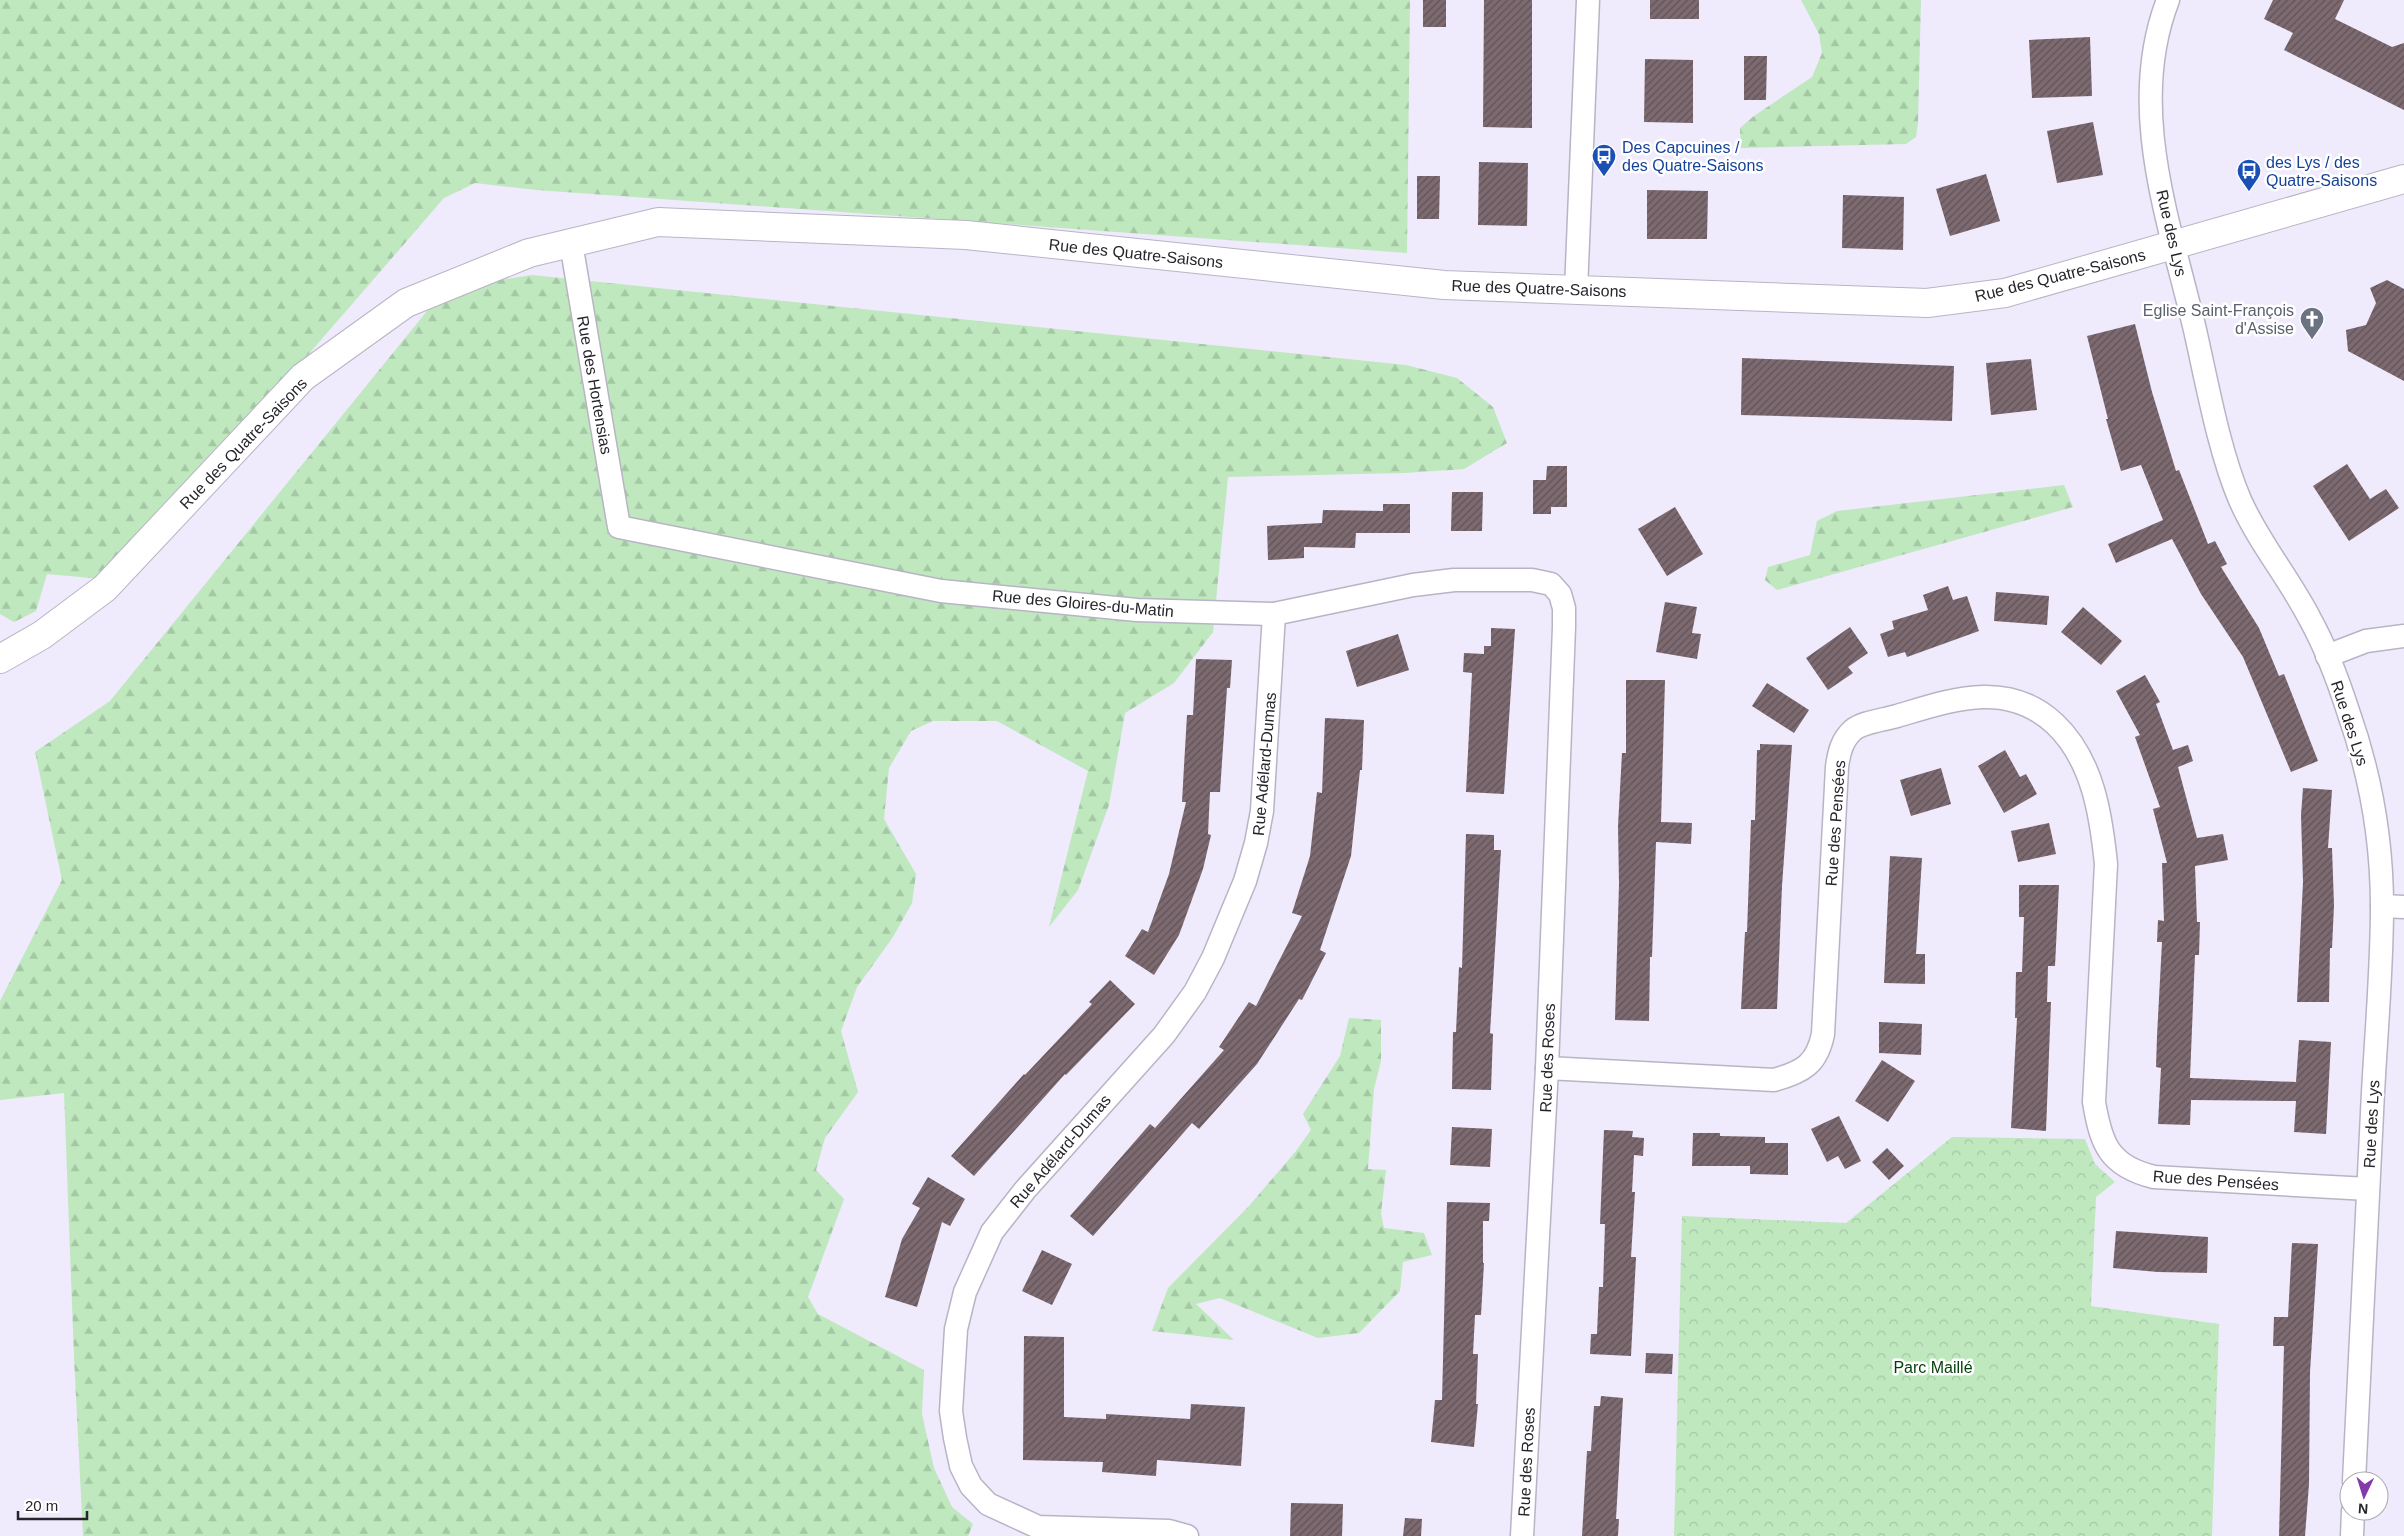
<svg xmlns="http://www.w3.org/2000/svg" width="2404" height="1536" viewBox="0 0 2404 1536" font-family="Arial,sans-serif">
  <defs>
    <pattern id="forest-firs" width="22" height="20" patternUnits="userSpaceOnUse" patternTransform="scale(1.25)"><rect width="22" height="20" fill="#bfe8bf"/><path d="M5 1l3.5 6h-7zM16 11l3.5 6h-7z" fill="#a4c7a4"/></pattern>
    <pattern id="park-crowns" width="20" height="18" patternUnits="userSpaceOnUse" patternTransform="scale(1.25)"><rect width="20" height="18" fill="#bfe8bf"/><path d="M2 6a3 3 0 1 1 6 0M12 15a3 3 0 1 1 6 0" fill="none" stroke="#a4c7a4"/></pattern>
    <pattern id="building-hatch" width="6" height="6" patternUnits="userSpaceOnUse" patternTransform="scale(1.25)"><rect width="6" height="6" fill="#7c6a70"/><path d="M-1 1l2-2M0 6l6-6M5 7l2-2" fill="none" stroke="#605257"/></pattern>
  </defs>
  <rect width="100%" height="100%" fill="#efeafc"/>
  <!-- forest -->
  <g fill="url(#forest-firs)">
    <path d="M0 0H1410L1407 253 537 190 475 183 444 198 113 580 47 574 36 611 14 622 0 614Z"/>
    <path d="M1801 0H1921L1918 122 1916 137 1906 144 1741 148 1740 128 1754 116 1812 77 1822 53 1819 34Z"/>
    <path d="M532 275 1406 365 1457 378 1493 407 1507 443 1464 469 1405 473 1228 477 1213 632 1174 683 1125 713 1109 805 1078 890 1049 927 1088 771 997 721H933L911 731 889 768 884 819 916 874 912 903 893 937 857 987 841 1031 858 1092 825 1138 816 1170 844 1199 808 1297 818 1314 924 1370 922 1414 934 1468 952 1507 973 1524 968 1536H83L74 1357 64 1093 0 1100V1001L62 880 35 752 110 701 436 300 482 283Z"/>
    <path d="M2064 485 2073 507 1777 590 1765 580 1768 567 1810 555 1817 521 1837 511Z"/>
    <path d="M1349 1018 1381 1020V1061L1374 1089 1368 1169 1386 1170 1381 1213 1384 1228 1424 1233 1432 1255 1403 1262 1400 1291 1359 1333 1318 1338 1220 1298 1196 1304 1234 1340 1152 1331 1168 1288 1249 1206 1296 1151 1311 1130 1303 1114 1340 1056Z"/>
  </g>
  <!-- park -->
  <path fill="url(#park-crowns)" d="M1952 1137 2085 1139 2095 1164 2115 1182 2096 1197 2091 1306 2219 1324 2212 1536H1674L1682 1216 1846 1223Z"/>
  <!-- building -->
  <g fill="url(#building-hatch)">
    <rect x="1423" y="0" width="23" height="27"/>
    <path d="M1484 0H1532V128L1483 127Z"/>
    <rect x="1650" y="0" width="49" height="19"/>
    <path d="M2273 0H2344L2335 19 2392 47 2404 43V110L2284 50 2293 33 2264 19Z"/>
    <path d="M2090 37 2092 96 2032 98 2029 40Z"/>
    <path d="M1744 56H1767L1766 100H1744Z"/>
    <path d="M1645 59 1693 60V123L1644 122Z"/>
    <path d="M2093 122 2103 175 2057 183 2047 131Z"/>
    <path d="M1479 162 1528 163 1527 226 1478 225Z"/>
    <path d="M1986 174 2000 221 1950 236 1936 189Z"/>
    <path d="M1417 176H1440L1439 219H1417Z"/>
    <path d="M1647 190 1708 191 1707 239H1647Z"/>
    <path d="M1843 195 1904 197 1903 250 1842 248Z"/>
    <path d="M2387 280 2404 289V381L2348 351 2346 330 2366 325 2376 303 2370 288Z"/>
    <path d="M2135 324 2152 392 2176 471 2179 470 2208 544 2215 541 2227 564 2221 567 2259 628 2279 676 2284 674 2318 761 2291 772 2243 657 2201 594 2172 539 2116 563 2108 544 2163 520 2141 465 2121 471 2106 419H2108L2087 336Z"/>
    <path d="M1742 358 1954 366 1952 421 1741 415Z"/>
    <path d="M2031 359 2037 410 1991 415 1986 363Z"/>
    <path d="M2347 464 2370 499 2386 489 2399 508 2349 541 2313 486Z"/>
    <path d="M1547 466H1567V507H1551V514H1533V480H1546Z"/>
    <path d="M1452 492H1483L1482 531H1451Z"/>
    <path d="M1383 504H1410V533H1356L1355 548 1304 547V558L1268 560 1267 526 1322 523 1323 510 1383 511Z"/>
    <path d="M1675 507 1703 554 1667 576 1638 529Z"/>
    <path d="M1948 586 1953 600 1967 596 1979 631 1907 657 1905 652 1888 657 1880 634 1894 629 1892 621 1928 610 1923 595Z"/>
    <path d="M1996 592 2049 596 2047 625 1994 621Z"/>
    <path d="M1665 602 1697 607 1692 633 1701 634 1697 659 1656 652Z"/>
    <path d="M2083 607 2122 641 2101 665 2061 632Z"/>
    <path d="M1850 627 1868 653 1848 667 1853 673 1828 690 1806 658Z"/>
    <path d="M1491 628 1515 629 1504 794 1466 792 1472 673 1463 672 1464 653 1484 654V646H1491Z"/>
    <path d="M1398 634 1409 670 1357 687 1346 651Z"/>
    <path d="M1196 659 1232 660 1230 688H1227L1220 792H1210L1208 834 1211 835 1203 869 1179 935 1154 975 1125 956 1142 929 1148 932 1169 874 1186 802H1182L1184 766 1187 715H1193Z"/>
    <path d="M2145 675 2160 702 2156 704 2173 750 2188 745 2193 761 2178 767 2197 838 2223 834 2228 860 2195 866 2197 922H2200L2199 955H2195L2190 1078 2296 1082 2299 1040 2331 1042 2326 1134 2294 1132 2296 1101 2191 1100 2190 1125 2158 1124 2161 1068 2156 1067 2157 1036 2162 942H2157L2158 920 2164 921 2162 863H2167L2153 809 2160 807 2135 737 2140 735 2116 691Z"/>
    <path d="M1626 680H1665L1661 822 1692 823 1691 844 1656 842 1652 957H1650L1649 1021 1615 1020 1619 884 1618 826 1622 753H1626Z"/>
    <path d="M1767 683 1809 710 1794 733 1752 706Z"/>
    <path d="M1325 718 1364 720 1362 770H1360L1351 856 1320 950 1326 953 1302 1000 1299 999 1257 1064 1199 1129 1192 1123 1093 1236 1070 1216 1150 1124 1155 1128 1224 1050 1219 1047 1249 1002 1256 1006 1302 916 1292 913 1310 856 1317 792 1322 793Z"/>
    <path d="M1760 744 1792 745 1782 886 1777 1009H1741L1745 932H1747L1751 820H1755L1757 750H1760Z"/>
    <path d="M2005 750 2020 777 2026 774 2037 794 2004 813 1978 766Z"/>
    <path d="M1941 768 1951 804 1911 816 1900 780Z"/>
    <path d="M2303 788 2332 790 2328 848H2332L2334 905 2332 948H2330L2329 1002H2297L2303 882 2301 815Z"/>
    <path d="M2049 823 2056 854 2018 862 2011 831Z"/>
    <path d="M1466 834 1494 835V850H1501L1490 1033 1493 1034 1491 1090 1452 1089 1453 1032H1456L1459 967 1462 968Z"/>
    <path d="M1890 856 1922 858 1916 954H1925V984L1884 983Z"/>
    <path d="M2019 885H2059L2055 966H2048L2047 1002H2051L2046 1131 2011 1128 2017 1018H2015L2016 972H2022L2024 917H2019Z"/>
    <path d="M1110 980 1135 1004 1066 1075 1065 1074 974 1176 951 1156 1024 1074 1025 1075 1092 1004 1089 1002Z"/>
    <path d="M1879 1022 1922 1024 1921 1055 1879 1053Z"/>
    <path d="M1882 1060 1915 1081 1888 1122 1855 1101Z"/>
    <path d="M1839 1116 1861 1161 1845 1169 1838 1156 1827 1162 1811 1129Z"/>
    <path d="M1452 1127 1492 1129 1490 1167 1450 1165Z"/>
    <path d="M1604 1130 1633 1131 1632 1137 1644 1138 1643 1156 1634 1155 1632 1192H1635L1631 1257H1636L1631 1356 1590 1354 1591 1334H1597L1599 1287H1603L1605 1224H1600Z"/>
    <path d="M1693 1133H1720V1136L1765 1137V1143H1788V1175L1750 1174V1166H1692Z"/>
    <path d="M1887 1148 1904 1166 1889 1180 1872 1162Z"/>
    <path d="M928 1177 965 1199 950 1226 942 1222 917 1307 885 1297 902 1239 920 1208 912 1204Z"/>
    <path d="M1447 1202 1490 1203 1489 1221H1483V1263H1484L1481 1315H1475L1473 1354H1478L1476 1404H1478L1474 1447 1431 1442 1435 1400H1442Z"/>
    <path d="M2116 1231 2208 1237 2207 1273 2158 1272 2113 1268Z"/>
    <path d="M2292 1243 2318 1244 2310 1372 2309 1484 2305 1536H2279L2284 1346H2273L2274 1317H2288Z"/>
    <path d="M1042 1250 1072 1264 1052 1305 1022 1291Z"/>
    <path d="M1024 1336 1064 1337V1417L1106 1419V1414L1190 1419 1191 1404 1245 1407 1241 1466 1157 1460 1156 1476 1102 1472 1103 1462 1023 1460Z"/>
    <path d="M1646 1353 1673 1354 1672 1374 1645 1373Z"/>
    <path d="M1601 1396 1623 1398 1616 1519H1619L1618 1536H1582L1587 1451H1591L1594 1406H1600Z"/>
    <path d="M1291 1503 1343 1504 1342 1536H1290Z"/>
    <path d="M1405 1518 1422 1519 1421 1536H1403Z"/>
  </g>
  <g fill="none" stroke-linecap="round" stroke-linejoin="round">
    <defs>
      <g id="street">
        <path d="M2168 0C2126 108 2170 223 2195 330 2207 383 2219 451 2240 500 2259 543 2289 578 2310 619 2326 648 2338 680 2348 711 2370 773 2382 841 2382 907 2382 975 2375 1045 2372 1113 2366 1236 2360 1358 2354 1481"/>
        <path d="M571 243 619 527 941 591 1137 610 1274 614 1413 585 1454 580H1532L1551 584 1560 594 1564 608V627L1547 1068 1522 1536"/>
        <path d="M1576 290 1588 0"/>
        <path d="M2327 656 2366 641 2404 636"/>
        <path d="M2382 906 2404 907"/>
        <path d="M1547 1068 1774 1080C1803 1072 1817 1064 1823 1034L1837 767C1839 752 1842 740 1853 730 1863 722 1884 720 1897 716 1951 700 2007 679 2055 724 2093 760 2101 815 2106 864L2094 1102C2101 1144 2109 1166 2154 1177L2368 1189"/>
        <path d="M1187 1536 1169 1531 1038 1527 988 1504 971 1486 961 1466 955 1438 951 1411 956 1329 965 1292 992 1232 1025 1190 1164 1035 1195 992 1213 958 1245 881 1256 843 1262 811 1274 614"/>
        <path d="M2352 1536 2353 1511"/>
      </g>
      <path id="secondary" d="M0 659 42 635 105 588 303 377 406 303 529 253 658 222 966 235 1444 285 1927 303 2005 293 2404 179"/>
    </defs>
    <!-- street casing -->
    <use href="#street" stroke="#b9b4c5" stroke-width="25"/>
    <!-- secondary casing -->
    <use href="#secondary" stroke="#b9b4c5" stroke-width="30"/>
    <!-- street -->
    <use href="#street" stroke="#fff" stroke-width="22"/>
    <!-- secondary -->
    <use href="#secondary" stroke="#fff" stroke-width="28"/>
  </g>
  <!-- icons -->
  <defs>
    <symbol id="bus-pin" viewBox="-11 -11 22 30"><path d="M0 17L-7.5 6A9.5 9.5 0 1 1 7.5 6Z" fill="#1a4fb4" stroke="#fff"/><path d="M-5-6H5V4H4V6H2V4H-2V6H-4V4H-5ZM-3.5-4V0h7V-4ZM-3.5 1.2v1.5H-2V1.2ZM2 1.2v1.5H3.5V1.2Z" fill="#fff"/></symbol>
    <symbol id="church-pin" viewBox="-11 -11 22 30"><path d="M0 17L-7.5 6A9.5 9.5 0 1 1 7.5 6Z" fill="#6b7280" stroke="#fff"/><path d="M-1.2-6h2.4v3.5h3.3v2.4h-3.3V6h-2.4V-.1h-3.3v-2.4h3.3Z" fill="#fff"/></symbol>
  </defs>
  <g fill-rule="evenodd">
    <use href="#bus-pin" x="1590" y="142" width="28" height="38"/>
    <use href="#bus-pin" x="2235" y="157" width="28" height="38"/>
    <use href="#church-pin" x="2298" y="305" width="28" height="38"/>
  </g>
  <g text-anchor="middle" stroke-width="5" stroke-linejoin="round" paint-order="stroke">
    <!-- transit labels -->
    <g font-size="16" fill="#164399" stroke="#fff" text-anchor="start">
      <text x="1622" y="153">Des Capcuines /<tspan x="1622" dy="18">des Quatre-Saisons</tspan></text>
      <text x="2266" y="168">des Lys / des<tspan x="2266" dy="18">Quatre-Saisons</tspan></text>
    </g>
    <!-- street labels -->
    <g font-size="16" fill="#27252b" stroke="#fff">
      <text transform="translate(2172 233) rotate(77)" y="6">Rue des Lys</text>
      <text transform="translate(1136 253) rotate(6)" y="6">Rue des Quatre-Saisons</text>
      <text transform="translate(2060 275) rotate(-14)" y="6">Rue des Quatre-Saisons</text>
      <text transform="translate(1539 288) rotate(2)" y="6">Rue des Quatre-Saisons</text>
      <text transform="translate(595 385) rotate(80)" y="6">Rue des Hortensias</text>
      <text transform="translate(243 443) rotate(-46)" y="6">Rue des Quatre-Saisons</text>
      <text transform="translate(1083 603) rotate(5)" y="6">Rue des Gloires-du-Matin</text>
      <text transform="translate(2350 723) rotate(72)" y="6">Rue des Lys</text>
      <text transform="translate(1264 764) rotate(-85)" y="6">Rue Adélard-Dumas</text>
      <text transform="translate(1835 823) rotate(-86)" y="6">Rue des Pensées</text>
      <text transform="translate(1547 1058) rotate(-88)" y="6">Rue des Roses</text>
      <text transform="translate(2371 1124) rotate(-87)" y="6">Rue des Lys</text>
      <text transform="translate(1060 1151) rotate(-49)" y="6">Rue Adélard-Dumas</text>
      <text transform="translate(2216 1180) rotate(4)" y="6">Rue des Pensées</text>
      <text transform="translate(1526 1462) rotate(-87)" y="6">Rue des Roses</text>
    </g>
    <!-- worship labels -->
    <g font-size="16" fill="#5b616d" stroke="#fff" text-anchor="end">
      <text x="2294" y="316">Eglise Saint-François<tspan x="2294" dy="18">d'Assise</tspan></text>
    </g>
    <!-- park labels -->
    <g font-size="16" fill="#003e07" stroke="#fff">
      <text x="1933" y="1373">Parc Maillé</text>
    </g>
  </g>
  <!-- north arrow -->
  <g transform="translate(2364 1496) rotate(184)"><circle r="24" fill="#ffffff" stroke="#a9a8aa"/>
  <path d="M0-4L9 19L0 12L-9 19Z" fill="#853aac"/>
  <text y="-8" font-size="14" font-weight="bold" text-anchor="middle" fill="#27252b">N</text>
  </g>
  <!-- scale -->
  <path d="M18 1511v8h69v-8" fill="none" stroke="#27252b" stroke-width="2.5"/>
  <text x="25" y="1511" font-size="15" fill="#27252b" stroke="#ffffff" stroke-width="4" paint-order="stroke">20 m</text>
</svg>
